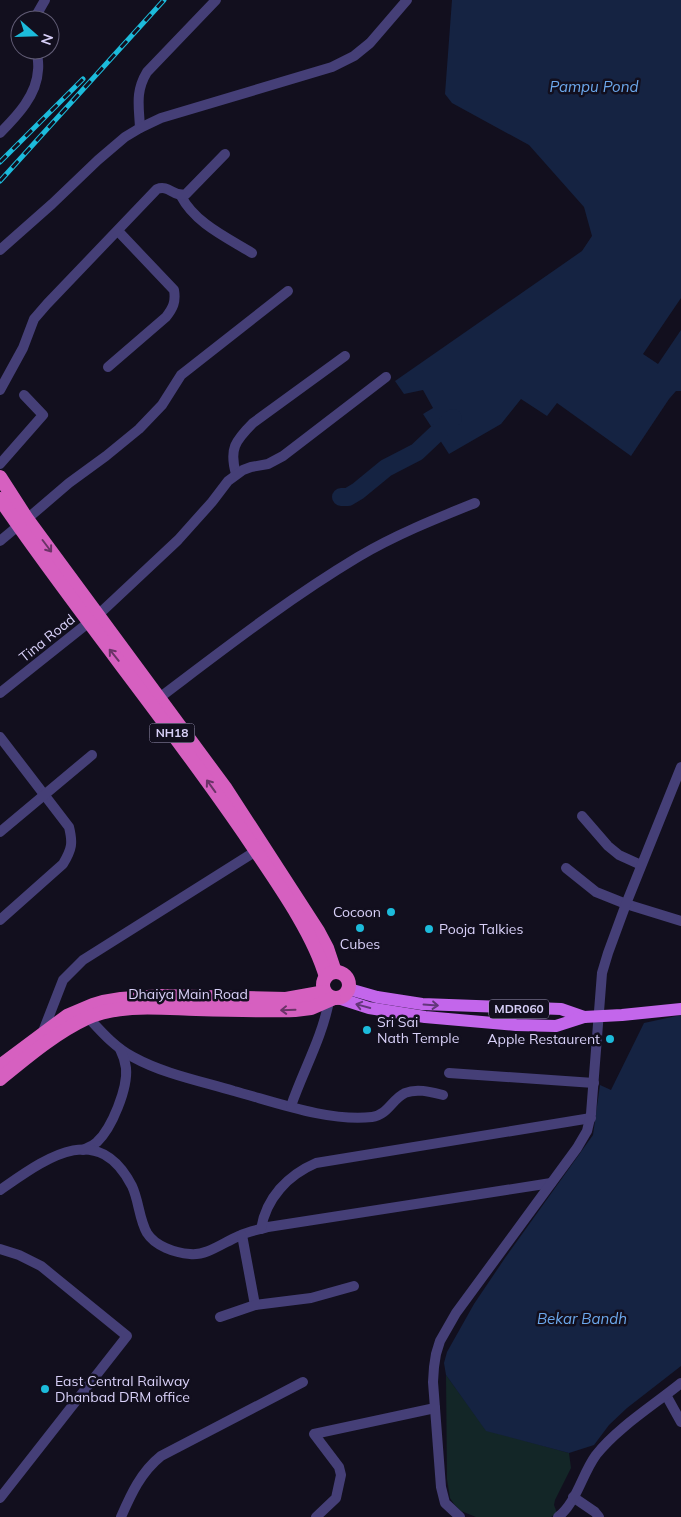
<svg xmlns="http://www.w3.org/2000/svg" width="681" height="1517" viewBox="0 0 681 1517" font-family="Mulish,sans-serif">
  <rect width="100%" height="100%" fill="#120f1e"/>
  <!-- green -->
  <path fill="#132627" d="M446 1375 486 1430 569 1453 571 1468 555 1500 554 1505 557 1513 551 1517H476L461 1511 454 1504 450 1498 447 1479Z"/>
  <!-- water -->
  <g fill="#152342">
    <path d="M452 0H681V298L643 354 658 364 681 330V391H676L669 399 631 456 557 403 547 416 521 399 501 424 449 454 423 414 433 408 423 390 404 394 395 381 582 251 592 236 584 207 529 145 452 103 445 94Z"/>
    <path d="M681 1015V1366L627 1408 609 1425 594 1445 569 1453 486 1431 446 1375 444 1363 447 1352 474 1304 505 1258 593 1135 600 1085 611 1090 644 1023Z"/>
  </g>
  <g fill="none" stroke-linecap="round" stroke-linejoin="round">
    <!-- river -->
    <path stroke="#152342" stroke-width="18" d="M341 497H348L358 491 386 468 417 452 453 418"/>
    <!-- minor -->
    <g stroke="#453f77" stroke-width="10">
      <path d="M36 20 37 14 45 0"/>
      <path d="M140 128C139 106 135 92 147 72L216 0"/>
      <path d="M0 133C17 116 37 95 38 70 39 63 37 56 37 50"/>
      <path d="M181 196C195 223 226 237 252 253"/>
      <path d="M0 250 52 204 98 160 125 137 140 128 161 118 332 67 354 56 370 43 407 0"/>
      <path d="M108 367 166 317C173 308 176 302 174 290L118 231"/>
      <path d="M0 390 23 348 34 319 47 304 157 189C169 184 174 198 186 194L225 154"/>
      <path d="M0 464 43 415 24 395"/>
      <path d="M236 474C229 449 235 441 253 423L345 356"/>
      <path d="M27 519 69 483 106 456 139 429 162 405 181 375 288 291"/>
      <path d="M0 541 18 526"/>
      <path d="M98 615 178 540 212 502 228 481 243 470 251 467 268 464 283 456 386 377"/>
      <path d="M0 693 88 623"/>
      <path d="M159 698C224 649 288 599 358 557 395 535 435 519 475 503"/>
      <path d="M0 737 69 827C73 843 72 849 63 864L0 920"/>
      <path d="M582 816 608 846 619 855 641 865"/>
      <path d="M0 832 92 755"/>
      <path d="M566 868 596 892 626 904 681 921"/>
      <path d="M85 1014C100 1030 113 1046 133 1057 164 1074 200 1081 234 1091 275 1102 329 1122 372 1117 388 1115 392 1099 405 1093 417 1088 431 1092 443 1095"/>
      <path d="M42 1034 63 980 83 960 256 851"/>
      <path d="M449 1073 594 1083"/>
      <path d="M291 1106C303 1071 322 1038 329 1001"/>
      <path d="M83 1150C88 1147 93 1146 97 1142 112 1128 128 1088 126 1068 125 1061 123 1055 120 1049"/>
      <path d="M0 1190C44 1160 97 1118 132 1186 139 1201 139 1219 147 1233 155 1246 175 1253 190 1254 207 1256 224 1242 239 1236 249 1231 258 1230 268 1227L551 1183"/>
      <path d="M261 1229C266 1198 288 1175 316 1163L591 1118"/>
      <path d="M242 1235 255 1305"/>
      <path d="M0 1249 19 1255 41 1266 127 1336 0 1498"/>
      <path d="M220 1317 255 1305 311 1298 354 1286"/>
      <path d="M666 1395 681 1422"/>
      <path d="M573 1497 595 1512 599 1517"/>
      <path d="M121 1517C131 1494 141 1472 161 1456L303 1382"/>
      <path d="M316 1517 336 1498 341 1475 339 1467 314 1434 435 1408"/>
      <path d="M460 1517 445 1503 441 1487 433 1382 434 1367 436 1354 440 1341 456 1313 577 1148 587 1131 591 1114 602 973 608 953 626 904 681 767"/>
      <path d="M558 1517C577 1502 582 1474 596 1455 617 1428 654 1405 681 1383"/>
    </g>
    <!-- primary -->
    <g stroke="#c366eb" stroke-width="12">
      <path d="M349 989 377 997 422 1004 561 1009 584 1017"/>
      <path d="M338 998 369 1008 425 1017 516 1025 556 1026 584 1017 622 1015 681 1009"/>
    </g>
    <!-- trunk -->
    <g stroke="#d660c0" stroke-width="14">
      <path d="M0 477 27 519 226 789 318 931 327 948 335 972"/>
      <path d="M0 499C80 616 171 725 250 842 276 881 313 932 326 977"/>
      <circle cx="336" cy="985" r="13"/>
      <path d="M0 1066 67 1016 93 1005 103 1002 121 999 161 996 286 999 325 992"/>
      <path d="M0 1079C27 1057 55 1033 87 1018 120 1003 161 1008 196 1009 229 1010 262 1011 295 1010L311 1008 334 998"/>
    </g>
    <defs>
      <g id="rail">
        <path d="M0 162 83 79"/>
        <path d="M0 181 164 0"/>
      </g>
    </defs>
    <!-- rail casing -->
    <use href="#rail" stroke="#1cbbdb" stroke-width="5"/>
    <!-- rail -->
    <use href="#rail" stroke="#120f1e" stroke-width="3" stroke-dasharray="9" stroke-linecap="butt"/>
  </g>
  <!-- one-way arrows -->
  <defs><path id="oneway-shaft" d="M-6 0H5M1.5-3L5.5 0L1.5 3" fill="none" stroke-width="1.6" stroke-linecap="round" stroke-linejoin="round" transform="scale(1.25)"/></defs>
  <g stroke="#6a3367">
    <use href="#oneway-shaft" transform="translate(47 546) rotate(53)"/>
    <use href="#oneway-shaft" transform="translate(114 655) rotate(-129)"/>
    <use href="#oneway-shaft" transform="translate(211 786) rotate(-126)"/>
    <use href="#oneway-shaft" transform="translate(288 1010) rotate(178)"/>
  </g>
  <g stroke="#62367a">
    <use href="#oneway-shaft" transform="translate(431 1005) rotate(4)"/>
    <use href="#oneway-shaft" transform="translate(363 1006) rotate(-165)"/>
  </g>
  <!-- markers -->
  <g fill="#1cbbdb" stroke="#120f1e" stroke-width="2">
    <circle cx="391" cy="912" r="5"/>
    <circle cx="360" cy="928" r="5"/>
    <circle cx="429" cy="929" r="5"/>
    <circle cx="367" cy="1030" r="5"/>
    <circle cx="610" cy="1039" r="5"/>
    <circle cx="45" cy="1389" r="5"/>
  </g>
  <g text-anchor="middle" stroke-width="5" stroke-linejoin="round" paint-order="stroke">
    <!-- shield labels -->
    <g fill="#120f1e" stroke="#9d97b7" stroke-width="1">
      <rect x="149.5" y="723.5" width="45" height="19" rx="4"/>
      <rect x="489" y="999.5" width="60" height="19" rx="4"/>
    </g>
    <g font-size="12" font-weight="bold" fill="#d9d1f9">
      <text x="172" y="737">NH18</text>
      <text x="519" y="1013">MDR060</text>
    </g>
    <!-- street labels -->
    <g font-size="14" fill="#d9d1f9" stroke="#120f1e">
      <text transform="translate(47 638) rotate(-39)" y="5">Tina Road</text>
      <text x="188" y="999">Dhaiya Main Road</text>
    </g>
    <!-- poi labels -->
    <g font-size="14" fill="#d9d1f9" stroke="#120f1e" text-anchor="start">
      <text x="381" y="917" text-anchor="end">Cocoon</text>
      <text x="439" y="934">Pooja Talkies</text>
      <text x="360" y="949" text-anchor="middle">Cubes</text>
      <text x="377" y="1027">Sri Sai<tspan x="377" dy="16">Nath Temple</tspan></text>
      <text x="600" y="1044" text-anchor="end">Apple Restaurent</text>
      <text x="55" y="1386">East Central Railway<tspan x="55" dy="16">Dhanbad DRM office</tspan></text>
    </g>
    <!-- water labels -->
    <g font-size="15" font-style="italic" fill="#6ca8ec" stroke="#120f1e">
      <text x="594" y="92">Pampu Pond</text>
      <text x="582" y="1324">Bekar Bandh</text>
    </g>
  </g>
  <!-- north arrow -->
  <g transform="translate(35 35) rotate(110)"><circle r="24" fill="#120f1e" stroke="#625d76"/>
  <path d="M0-4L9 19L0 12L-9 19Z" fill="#1cbbdb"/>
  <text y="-8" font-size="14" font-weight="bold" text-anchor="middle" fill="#d9d1f9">N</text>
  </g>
</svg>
